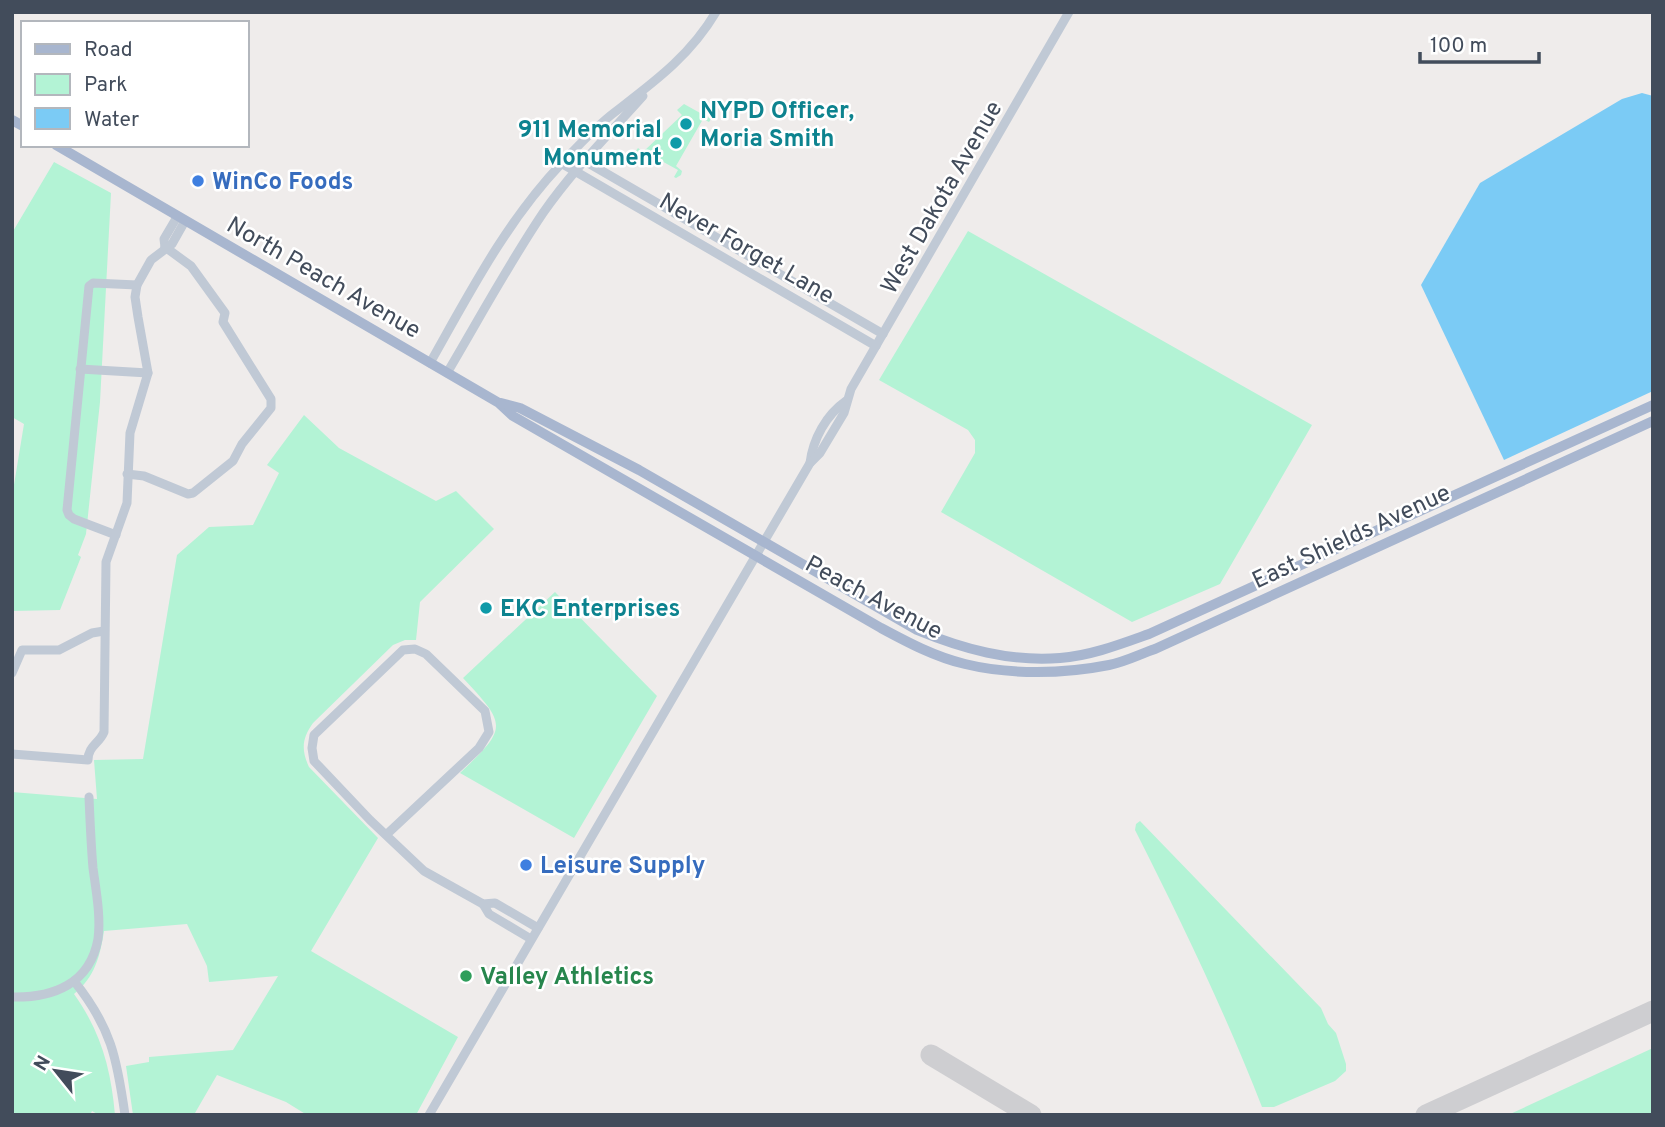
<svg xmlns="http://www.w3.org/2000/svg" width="1665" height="1127" viewBox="0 0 1665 1127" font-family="Overpass,sans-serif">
  <rect width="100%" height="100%" fill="#efeceb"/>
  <!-- green -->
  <g fill="#b3f3d5">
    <path d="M684 104 711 119 709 122 703 119 676 166 682 171 681 175 676 178 674 177 678 170 647 153 643 158 635 152 638 148 643 152 682 115 677 110Z"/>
    <path d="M54 162 111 193 100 402 86 534 78 555 81 557 60 610 12 611V497L24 424 12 417V233Z"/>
    <path d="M968 231 1312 425 1220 584 1132 622 941 512 975 453V440L968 430 879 380Z"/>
    <path d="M304 415 339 448 436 501 456 491 494 529 420 602 416 640H405L393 645 313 723C302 738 301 750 309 767L378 838 311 951 458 1037 416 1115H307L286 1102 217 1075 195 1113 192 1115H133L126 1066 149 1062V1057L233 1050 278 976 209 982 207 966 187 924 104 931C100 956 95 977 74 994 101 1032 111 1069 115 1115H99L92 1111 90 1115H12V792L97 799 94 760 143 759 177 555 209 527 253 525 279 473 267 465Z"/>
    <path d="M555 592 657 696 574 838 460 773C508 728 507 725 463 678Z"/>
    <path d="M1140 821 1321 1008 1328 1024 1336 1033 1346 1064V1071L1335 1081 1274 1107H1262C1225 1012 1181 921 1135 830L1136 824Z"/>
    <path d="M1653 1048V1115H1508Z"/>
  </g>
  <!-- water -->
  <path fill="#7bcbf5" d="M1642 93 1653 96V391L1504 460 1421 285 1480 183 1622 99Z"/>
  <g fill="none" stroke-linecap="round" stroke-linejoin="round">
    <!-- taxiway -->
    <g stroke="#ceced1" stroke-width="21">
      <path d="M931 1055 1031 1115"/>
      <path d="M1426 1115 1653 1011"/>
    </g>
    <!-- minor -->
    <g stroke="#c0c9d5" stroke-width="9">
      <path d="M571 153 883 334"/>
      <path d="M561 163 876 346"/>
      <path d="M165 247 164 239 177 217"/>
      <path d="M430 363C469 294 506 222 561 164 578 146 595 127 615 112 654 82 690 56 716 12"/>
      <path d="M80 369 148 373"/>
      <path d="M447 373C479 319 508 265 543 213 573 170 609 134 643 96"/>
      <path d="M810 463C813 439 826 415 846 401"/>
      <path d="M127 474 144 476 188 494 193 493 233 461 242 444 271 408V399L223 322 225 313 191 266 165 247"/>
      <path d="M116 535 74 519 69 515 67 510 89 286 93 283 137 285"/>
      <path d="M12 673 22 650H59L92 633 104 631"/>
      <path d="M12 754 88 760C88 746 99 744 104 732L106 562 127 503 130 433 148 373 138 317 135 297 137 285 151 260 172 244 185 221"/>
      <path d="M386 835 479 748 489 732 485 711 426 654 415 649 403 650 314 735 312 748 314 761 370 820 424 871 483 904 495 903 538 928"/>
      <path d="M483 904 489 914 531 939"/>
      <path d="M74 981C111 1027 117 1058 125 1115"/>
      <path d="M12 997C53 998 90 984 98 939 101 916 96 891 93 868 91 845 90 821 89 797"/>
      <path d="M429 1115 810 463 820 453 844 413 851 389 1069 12"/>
    </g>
    <!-- major -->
    <g stroke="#a8b6cf" stroke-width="10">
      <path d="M12 120 23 126"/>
      <path d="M56 145 499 403 513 416 881 628C907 642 935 657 965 664 1010 675 1064 674 1109 665 1125 662 1140 654 1155 649L1653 421"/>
      <path d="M501 403 520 408 639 470 917 630C963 649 1010 662 1060 658 1090 656 1121 644 1149 634L1653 405"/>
    </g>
  </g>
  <!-- markers -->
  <g fill="#0f9aa8" stroke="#fff" stroke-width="2.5">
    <circle cx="686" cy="124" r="7"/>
    <circle cx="676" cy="143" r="7"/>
    <circle cx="486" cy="608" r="7"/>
  </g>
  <g fill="#3f7fe0" stroke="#fff" stroke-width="2.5">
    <circle cx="198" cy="181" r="7"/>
    <circle cx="526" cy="865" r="7"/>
  </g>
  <circle fill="#2e9e5b" stroke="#fff" stroke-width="2.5" cx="466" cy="976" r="7"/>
  <g text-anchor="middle" stroke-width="5" stroke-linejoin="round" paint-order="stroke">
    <!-- culture labels -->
    <g font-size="24" font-weight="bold" fill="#0d838f" stroke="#fff" text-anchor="start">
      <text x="700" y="118">NYPD Officer,<tspan x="700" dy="28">Moria Smith</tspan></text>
      <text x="662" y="137" text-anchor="end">911 Memorial<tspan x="662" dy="28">Monument</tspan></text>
      <text x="500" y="616">EKC Enterprises</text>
    </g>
    <!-- shop labels -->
    <g font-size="24" font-weight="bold" fill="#366cbe" stroke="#fff" text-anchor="start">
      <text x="212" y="189">WinCo Foods</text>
      <text x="540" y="873">Leisure Supply</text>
    </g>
    <!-- street labels -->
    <g font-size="24" fill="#424c5b" stroke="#fff">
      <text transform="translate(941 197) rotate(-60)" y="8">West Dakota Avenue</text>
      <text transform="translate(747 248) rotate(30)" y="8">Never Forget Lane</text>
      <text transform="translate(324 277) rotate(30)" y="8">North Peach Avenue</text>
      <text transform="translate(1351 536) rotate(-25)" y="8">East Shields Avenue</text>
      <text transform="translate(874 597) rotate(28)" y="8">Peach Avenue</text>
    </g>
    <!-- leisure labels -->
    <g font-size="24" font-weight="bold" fill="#27864d" stroke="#fff" text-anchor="start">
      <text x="480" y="984">Valley Athletics</text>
    </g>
  </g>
  <!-- border -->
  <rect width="1665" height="1127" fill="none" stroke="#424c5b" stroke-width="28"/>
  <!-- legend -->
  <rect x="21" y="21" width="228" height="126" fill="#ffffff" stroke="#b3b7bd" stroke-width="2"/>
  <rect x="35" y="44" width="35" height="10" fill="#a8b6cf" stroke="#b3b7bd" stroke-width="2"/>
  <text x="84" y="56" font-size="21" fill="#424c5b">Road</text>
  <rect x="35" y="74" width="35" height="21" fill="#b3f3d5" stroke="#b3b7bd" stroke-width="2"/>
  <text x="84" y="91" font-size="21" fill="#424c5b">Park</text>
  <rect x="35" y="108" width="35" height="21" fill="#7bcbf5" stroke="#b3b7bd" stroke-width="2"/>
  <text x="84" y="126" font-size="21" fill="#424c5b">Water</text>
  <!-- north arrow -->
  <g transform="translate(56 1071) rotate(300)" stroke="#ffffff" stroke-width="5" paint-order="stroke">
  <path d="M0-5L12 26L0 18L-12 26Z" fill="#424c5b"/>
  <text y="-10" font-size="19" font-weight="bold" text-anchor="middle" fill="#424c5b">N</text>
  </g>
  <!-- scale -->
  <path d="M1420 52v10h119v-10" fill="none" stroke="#424c5b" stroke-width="3.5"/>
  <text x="1430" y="52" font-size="21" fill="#424c5b" stroke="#ffffff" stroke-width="5" paint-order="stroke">100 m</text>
</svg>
